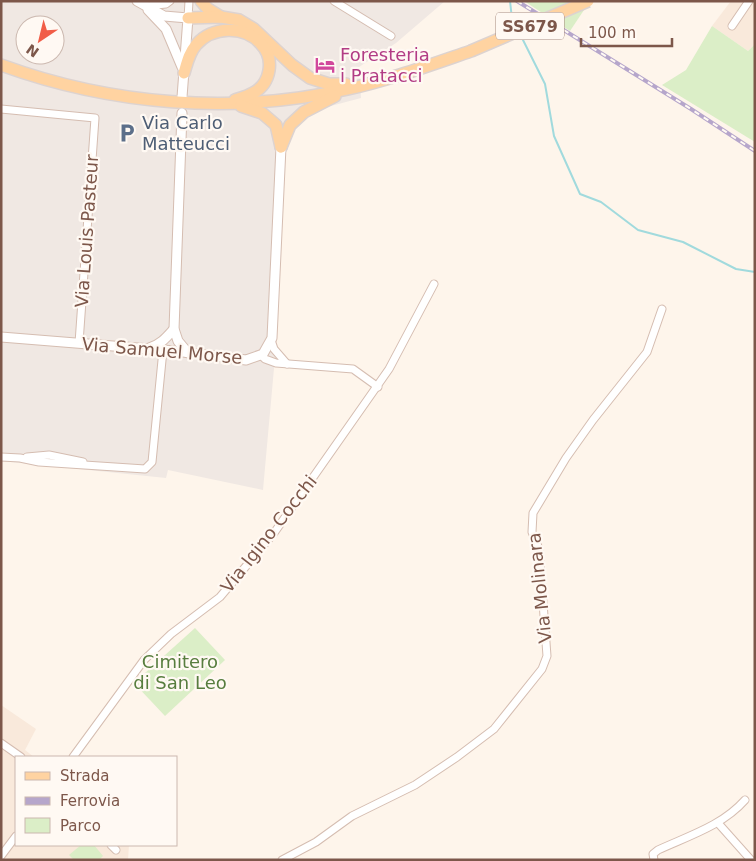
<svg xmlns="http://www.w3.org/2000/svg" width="756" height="861" viewBox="0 0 756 861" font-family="'DejaVu Sans',sans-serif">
  <rect width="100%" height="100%" fill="#fef5eb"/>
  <!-- residential -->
  <g fill="#f9e9db">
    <path d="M731 1H755V44L748 51 712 26Z"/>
    <path d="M1 705 36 729 25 750 34 757H16V845H129L128 860H1Z"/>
  </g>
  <!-- industrial -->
  <path fill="#f0e8e3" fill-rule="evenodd" d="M1 1H445L396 43 359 67 361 98 312 111 292 129 286 145 277 335 263 490 168 470 166 478 1 461ZM25 25H55V55H25Z"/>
  <!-- green -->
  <g fill="#dbeec7">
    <path d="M524 1H590L570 31Z"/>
    <path d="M712 26 748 51 755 44V142L662 85 686 70Z"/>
    <path d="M195 628 225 660 165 716 134 683Z"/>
    <path d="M81 845H94L103 856 99 860H74L69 855Z"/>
  </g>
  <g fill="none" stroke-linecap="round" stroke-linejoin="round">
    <!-- stream -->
    <g stroke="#a1dadd" stroke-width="2">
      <path d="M510 1 512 19 517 28"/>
      <path d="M520 34 545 84 554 136 580 194 601 202 638 230 683 242 736 269 755 272"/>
    </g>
    <defs>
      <g id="minor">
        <path d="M334 1 391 36"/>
        <path d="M146 6 166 4 170 1"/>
        <path d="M188 18 189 1"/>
        <path d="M732 26 749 1"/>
        <path d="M1 109 95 118 79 343"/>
        <path d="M271 340 274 349 287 364"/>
        <path d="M261 355 265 359 276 363 353 369 378 387"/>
        <path d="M1 457 20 458 39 462 145 469 152 462 163 350"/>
        <path d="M27 457 49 455 83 462"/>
        <path d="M1 743 21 757"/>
        <path d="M73 757 144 660 171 634 220 597 274 533 389 369 434 284"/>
        <path d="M718 823 751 860"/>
        <path d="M111 845 116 850"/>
        <path d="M1 856 16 836"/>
        <path d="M282 860 316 842 352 816 415 785 457 757 494 729 542 669 547 656 539 549 532 532 533 513 566 458 593 420 647 352 662 309"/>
        <path d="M654 860 653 854 658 850C688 836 722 826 745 800"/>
      </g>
      <g id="tertiary">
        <path d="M137 1 164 16 188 18 182 97"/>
        <path d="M148 10 166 29 182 67"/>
        <path d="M182 113 174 329 178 341 188 353"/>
        <path d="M1 337 175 351 246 360 263 354 272 338 281 147"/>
        <path d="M149 348C160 345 166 338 174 329"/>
      </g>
      <g id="primary">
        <path d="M201 1 208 9 221 17"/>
        <path d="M188 18 221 17 239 20 254 29 292 65 310 78 329 84H346"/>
        <path d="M1 65C111 105 233 115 348 89 389 80 430 65 471 51"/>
        <path d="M184 73C187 63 189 53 196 45 212 26 245 25 261 44 275 58 271 84 253 93 248 96 241 98 235 100"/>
        <path d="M241 106 262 113 276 125 281 147"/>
        <path d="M281 147 290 125 304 112 335 96"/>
      </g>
    </defs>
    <!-- minor casing -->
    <use href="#minor" stroke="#d5bdb1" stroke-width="9"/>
    <!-- tertiary casing -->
    <use href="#tertiary" stroke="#d5bdb1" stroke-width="11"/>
    <!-- primary casing -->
    <use href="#primary" stroke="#ddd3d0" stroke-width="14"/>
    <!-- minor -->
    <use href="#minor" stroke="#fff" stroke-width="7"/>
    <!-- tertiary -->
    <use href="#tertiary" stroke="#fff" stroke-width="9"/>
    <!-- primary -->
    <use href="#primary" stroke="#ffd3a1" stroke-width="11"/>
    <defs>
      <path id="rail" d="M517 1 691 109 755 151"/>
    </defs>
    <!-- rail casing -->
    <use href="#rail" stroke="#b6a6cb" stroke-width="4"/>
    <!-- rail -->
    <use href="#rail" stroke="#fff9f3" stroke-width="2" stroke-dasharray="5.5" stroke-linecap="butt"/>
    <defs>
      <path id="primary-bridge" d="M471 51 588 1"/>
    </defs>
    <!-- primary-bridge casing -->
    <use href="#primary-bridge" stroke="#ddd3d0" stroke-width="14" stroke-linecap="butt"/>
    <!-- primary-bridge -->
    <use href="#primary-bridge" stroke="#ffd3a1" stroke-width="11"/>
  </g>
  <!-- icons -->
  <defs>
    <symbol id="hotel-bare" viewBox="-9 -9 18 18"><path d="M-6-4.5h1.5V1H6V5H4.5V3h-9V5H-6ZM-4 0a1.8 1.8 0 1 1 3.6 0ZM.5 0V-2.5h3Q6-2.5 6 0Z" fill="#d1479c" stroke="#fff9f3" stroke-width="2.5" paint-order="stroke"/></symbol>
    <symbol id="parking-bare" viewBox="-9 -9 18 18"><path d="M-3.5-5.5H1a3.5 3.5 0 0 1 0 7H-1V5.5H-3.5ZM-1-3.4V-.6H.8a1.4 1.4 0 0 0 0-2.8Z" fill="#5c6f8a" stroke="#fff9f3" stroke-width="2.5" paint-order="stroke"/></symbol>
  </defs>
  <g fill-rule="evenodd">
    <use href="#hotel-bare" x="311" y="51" width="28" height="28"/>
    <use href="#parking-bare" x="113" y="119" width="28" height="28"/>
  </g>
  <g text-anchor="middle" stroke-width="4.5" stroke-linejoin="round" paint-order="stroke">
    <!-- shield labels -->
    <rect fill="#fff9f3" stroke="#a4887d" stroke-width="1" x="496" y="12.5" width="68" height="27" rx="4"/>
    <g font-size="16" font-weight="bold" fill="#7d574a">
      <text x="530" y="32">SS679</text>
    </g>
    <!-- hotel labels -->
    <g font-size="18" fill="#b23c85" stroke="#fff9f3" text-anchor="start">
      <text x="340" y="61">Foresteria<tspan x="340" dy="21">i Pratacci</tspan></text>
    </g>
    <!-- service labels -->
    <g font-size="18" fill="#4e5e75" stroke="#fff9f3" text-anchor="start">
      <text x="142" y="129">Via Carlo<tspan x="142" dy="21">Matteucci</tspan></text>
    </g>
    <!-- street labels -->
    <g font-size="18" fill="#7d574a" stroke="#fff9f3">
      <text transform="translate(87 231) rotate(-86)" y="6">Via Louis Pasteur</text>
      <text transform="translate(162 351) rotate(5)" y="6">Via Samuel Morse</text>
      <text transform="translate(269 534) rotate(-52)" y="6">Via Igino Cocchi</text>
      <text transform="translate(540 588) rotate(-96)" y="6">Via Molinara</text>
    </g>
    <!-- park labels -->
    <g font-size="18" fill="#577d3e" stroke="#fff9f3">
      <text x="180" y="668">Cimitero<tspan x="180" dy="21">di San Leo</tspan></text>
    </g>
  </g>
  <!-- border -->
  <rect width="756" height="861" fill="none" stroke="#7d574a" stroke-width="5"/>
  <!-- legend -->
  <rect x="15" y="756" width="162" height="90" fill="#fff9f3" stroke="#cbb8af"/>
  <rect x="25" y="772" width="25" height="8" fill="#ffd3a1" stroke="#cbb8af"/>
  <text x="60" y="781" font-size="15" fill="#7d574a">Strada</text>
  <rect x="25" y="797" width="25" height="8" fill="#b6a6cb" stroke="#cbb8af"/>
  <text x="60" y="806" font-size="15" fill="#7d574a">Ferrovia</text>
  <rect x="25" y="818" width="25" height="15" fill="#dbeec7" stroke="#cbb8af"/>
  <text x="60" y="831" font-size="15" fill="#7d574a">Parco</text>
  <!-- north arrow -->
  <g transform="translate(40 40) rotate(215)"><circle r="24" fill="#fff9f3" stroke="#cbb8af"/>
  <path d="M0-4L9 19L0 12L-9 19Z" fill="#f15d47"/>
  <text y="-8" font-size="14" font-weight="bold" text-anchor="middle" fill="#7d574a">N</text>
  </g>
  <!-- scale -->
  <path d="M581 38v8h91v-8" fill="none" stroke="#7d574a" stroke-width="2.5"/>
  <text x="588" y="38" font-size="15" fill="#7d574a" stroke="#fff9f3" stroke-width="4" paint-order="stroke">100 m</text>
</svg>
